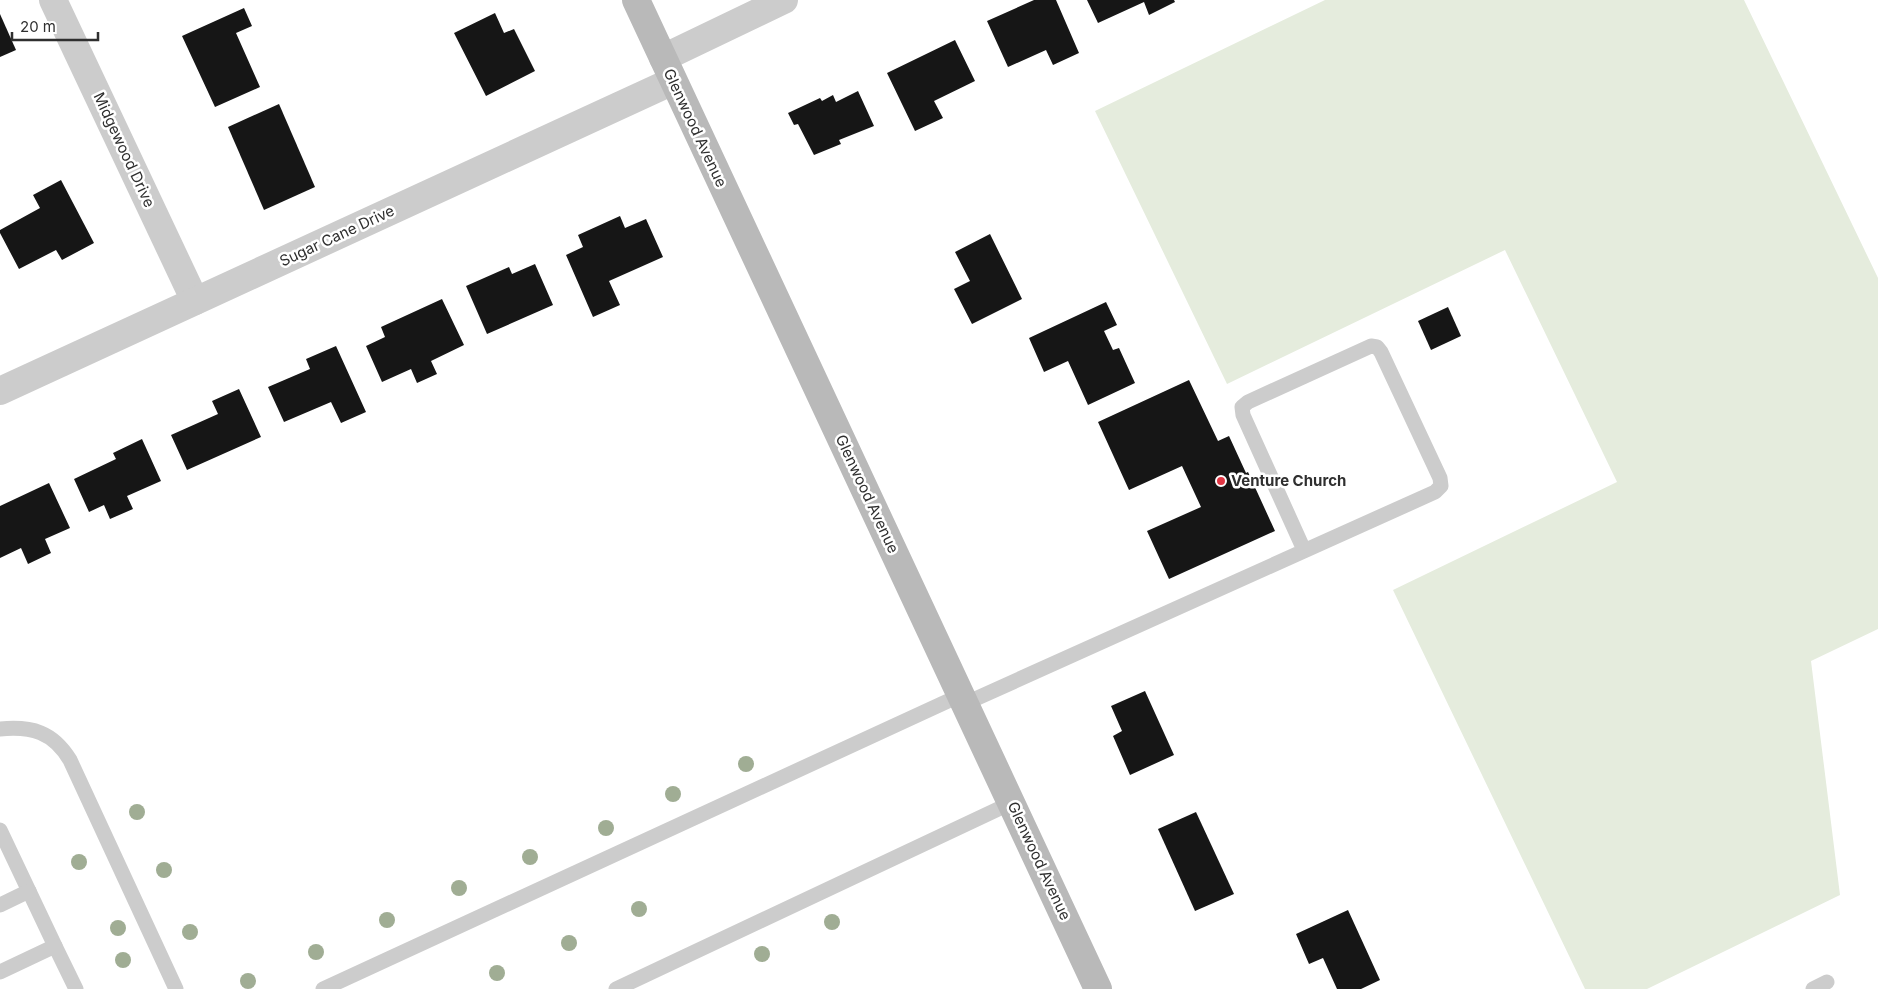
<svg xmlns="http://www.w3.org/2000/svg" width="1878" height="989" viewBox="0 0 1878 989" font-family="Inter,sans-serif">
  <rect width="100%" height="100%" fill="#fff"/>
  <!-- green -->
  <path fill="#e5ecdd" d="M1325 0H1744L1878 278V629L1811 661 1840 895 1647 989H1585L1393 590 1617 482 1505 250 1227 384 1095 111Z"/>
  <!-- building -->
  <g fill="#161616">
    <path d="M1034 0H1056L1079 53 1053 65 1046 50 1008 67 987 21Z"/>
    <path d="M1087 0H1174L1175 2 1149 15 1144 2 1098 23Z"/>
    <path d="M244 8 252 26 236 33 260 87 215 107 182 36Z"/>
    <path d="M495 13 504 33 514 29 535 71 486 96 454 33Z"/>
    <path d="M0 14 16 50 0 57Z"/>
    <path d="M955 40 975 81 934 101 943 118 915 131 887 73Z"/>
    <path d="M858 91 874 126 839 140 841 144 814 155 798 124 794 125 788 113 820 98 822 101 833 95 836 102Z"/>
    <path d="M279 104 315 187 264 210 228 127Z"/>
    <path d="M61 180 94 243 62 260 56 250 19 269 0 233V230L40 208 33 195Z"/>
    <path d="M620 216 625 228 646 219 663 257 609 281 620 305 593 317 566 255 583 247 578 235Z"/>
    <path d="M990 234 1022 299 972 324 954 289 970 281 955 252Z"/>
    <path d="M535 264 553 305 487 334 466 286 509 267 512 274Z"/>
    <path d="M442 299 464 345 431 361 437 374 417 383 411 369 382 382 366 346 385 337 381 327Z"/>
    <path d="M1106 302 1117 325 1104 331 1113 350 1119 348 1135 383 1088 405 1068 361 1044 372 1029 338Z"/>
    <path d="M1448 307 1461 336 1431 350 1418 321Z"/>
    <path d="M336 346 366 412 341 423 331 402 284 422 268 387 310 369 306 359Z"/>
    <path d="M1189 380 1218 441 1229 436 1246 473 1248 472 1275 531 1169 579 1147 531 1201 507 1182 466 1129 490 1098 422Z"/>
    <path d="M239 389 261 437 187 470 171 435 218 414 212 401Z"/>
    <path d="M142 439 161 481 127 496 133 509 110 519 104 505 89 512 74 479 116 459 113 453Z"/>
    <path d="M49 483 70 528 45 539 51 553 28 564 21 548 0 558V506Z"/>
    <path d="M1145 691 1174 755 1130 775 1113 736 1122 731 1111 706Z"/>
    <path d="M1196 812 1234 894 1195 911 1158 829Z"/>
    <path d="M1348 910 1380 980 1361 989H1337L1323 958 1309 964 1296 934Z"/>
  </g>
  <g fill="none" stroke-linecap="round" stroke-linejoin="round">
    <!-- lane -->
    <g stroke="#ccc" stroke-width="15">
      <path d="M964 704 1435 492 1441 486 1440 478 1381 352 1377 347 1371 346 1248 402 1242 407 1243 415 1304 550"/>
      <path d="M0 729C32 726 53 732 70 760L176 989"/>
      <path d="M0 830 55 946"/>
      <path d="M0 905 29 891"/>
      <path d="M0 972 55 946 76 989"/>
      <path d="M323 989 961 695"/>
      <path d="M616 989 1011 803"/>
      <path d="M1813 989 1827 982"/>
    </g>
    <!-- street -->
    <g stroke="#ccc" stroke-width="28">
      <path d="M53 0 195 301"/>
      <path d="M663 58 784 0"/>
      <path d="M0 391 673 81"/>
    </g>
    <!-- secondary -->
    <path stroke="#b9b9b9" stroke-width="28" d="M636 0 1098 989"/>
  </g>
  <!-- trees -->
  <g fill="#a0ad94">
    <circle cx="746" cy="764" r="8"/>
    <circle cx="673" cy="794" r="8"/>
    <circle cx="137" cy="812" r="8"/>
    <circle cx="606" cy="828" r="8"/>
    <circle cx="530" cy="857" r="8"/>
    <circle cx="79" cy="862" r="8"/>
    <circle cx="164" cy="870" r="8"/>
    <circle cx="459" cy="888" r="8"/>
    <circle cx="639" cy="909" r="8"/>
    <circle cx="387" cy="920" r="8"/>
    <circle cx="832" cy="922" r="8"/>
    <circle cx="118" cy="928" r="8"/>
    <circle cx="190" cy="932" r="8"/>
    <circle cx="569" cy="943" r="8"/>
    <circle cx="316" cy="952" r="8"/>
    <circle cx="762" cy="954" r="8"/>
    <circle cx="123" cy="960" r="8"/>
    <circle cx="497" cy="973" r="8"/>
    <circle cx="248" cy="981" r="8"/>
  </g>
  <!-- markers -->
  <circle fill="#e13644" stroke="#fff" stroke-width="2" cx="1221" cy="481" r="5"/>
  <g text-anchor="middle" stroke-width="5" stroke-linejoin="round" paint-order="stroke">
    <!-- street labels -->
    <g font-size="15" fill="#2f2f2f" stroke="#fff">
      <text transform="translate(695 128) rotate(65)" y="5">Glenwood Avenue</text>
      <text transform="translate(124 150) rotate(65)" y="5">Midgewood Drive</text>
      <text transform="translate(337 236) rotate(-25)" y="5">Sugar Cane Drive</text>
      <text transform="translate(867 494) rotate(65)" y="5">Glenwood Avenue</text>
      <text transform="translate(1039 861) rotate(65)" y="5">Glenwood Avenue</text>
    </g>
    <!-- poi labels -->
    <g font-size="15" font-weight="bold" fill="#2f2f2f" stroke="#fff" text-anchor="start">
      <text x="1231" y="486">Venture Church</text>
    </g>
  </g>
  <!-- scale -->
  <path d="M12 32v8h86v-8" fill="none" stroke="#2f2f2f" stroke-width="2.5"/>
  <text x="20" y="32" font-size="15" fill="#2f2f2f" stroke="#ffffff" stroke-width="4" paint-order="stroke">20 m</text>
</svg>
